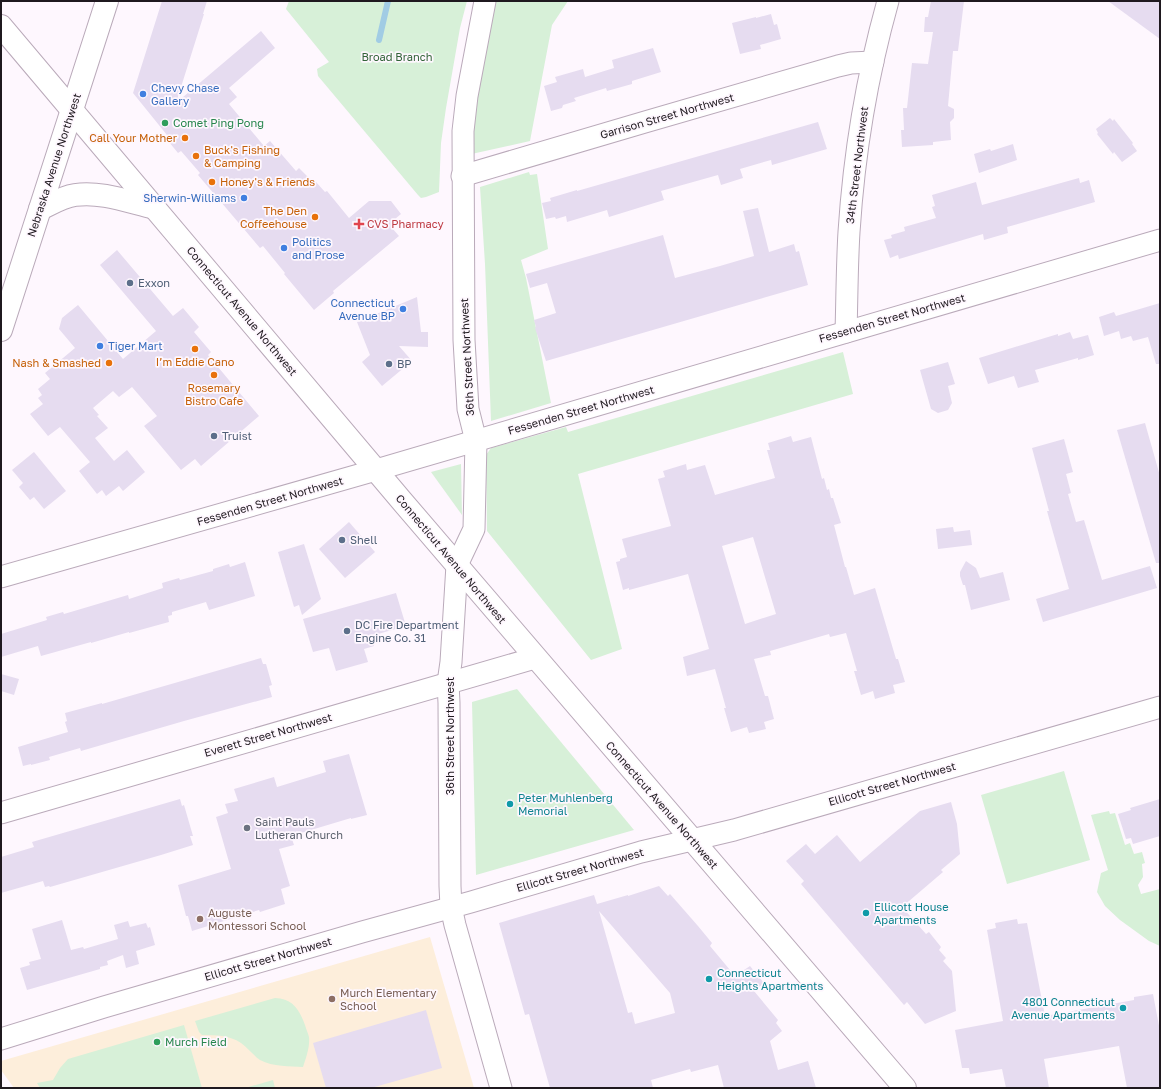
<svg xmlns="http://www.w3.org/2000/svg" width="1161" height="1089" viewBox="0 0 1161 1089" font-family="'Golos Text',sans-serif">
  <rect width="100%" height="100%" fill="#fef7fe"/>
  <!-- education -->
  <path fill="#fdeedb" d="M430 937 474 1088H14L1 1070V1061Z"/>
  <!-- green -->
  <g fill="#d7f0d8">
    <path d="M289 1H467L460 28 446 108 441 143 439 192 426 197 421 198 418 195 318 76 317 69 329 62 286 9Z"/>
    <path d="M495 1H568L552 25 530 141 467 155Z"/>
    <path d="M529 172 530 175 537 174 548 249 521 260 526 278 551 403 491 421 485 264 480 187Z"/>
    <path d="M843 352 853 394 578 474 622 649 591 660 487 531 486 455 491 448 566 427 568 432Z"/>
    <path d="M461 464 462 515 431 472Z"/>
    <path d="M517 689 634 830 476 875 472 702Z"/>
    <path d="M1064 771 1090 860 1007 884 981 795Z"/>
    <path d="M1109 811 1110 814 1115 813 1125 845 1130 843 1134 854 1142 852 1145 863 1142 864 1143 877 1138 885 1141 894 1160 889V946L1149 941 1120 920 1105 906 1097 892 1101 873 1108 870 1091 815Z"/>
    <path d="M275 998C293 999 299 1009 305 1025 306 1029 308 1033 309 1037 310 1047 306 1058 303 1067 290 1066 273 1067 260 1060 253 1055 248 1048 241 1043 229 1035 216 1035 202 1035L199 1032 195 1021Z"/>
    <path d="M184 1025 202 1088H40L37 1083 53 1080 60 1068 68 1059Z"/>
    <path d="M273 1080 275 1088H245Z"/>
  </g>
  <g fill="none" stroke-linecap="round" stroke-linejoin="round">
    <!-- stream -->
    <path stroke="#a1cce4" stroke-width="6" d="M379 40 388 1"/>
  </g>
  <!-- building -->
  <g fill="#e6dcf0" fill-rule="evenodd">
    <path d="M162 1H207L203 14H204L176 103 261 31 275 48 229 88 237 97 229 104 264 146 270 141 296 171 299 168 311 180 316 182 325 192 327 191 349 218 369 201H391L401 214 395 219 398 223 392 228 399 236 333 291 334 293 314 310 284 274 285 273 263 246 260 248 198 175 200 173 181 151 178 153 169 142 171 140 133 93Z"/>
    <path d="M931 1H964L958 51H953L948 106 954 109V118L950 122 951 140 933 142V145L902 147 901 130H904L903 108H907L912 63 928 64 933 32H924L925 17H928Z"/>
    <path d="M1108 1H1160V39Z"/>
    <path d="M771 14 774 25 777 24 781 39 760 45 761 49 740 54 732 23 756 17V18Z"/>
    <path d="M653 48 661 72 632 81V84L607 91 606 88 574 98 576 101 563 105 562 108 551 111 544 86 557 82 555 77 583 69 585 77 614 68 612 60Z"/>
    <path d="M1110 118 1113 121 1114 119 1133 143 1132 144 1137 151 1122 162 1114 152 1113 154 1097 134 1098 133 1096 129Z"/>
    <path d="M818 122 827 149 772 165 771 160 740 169 743 178 721 185 718 175 661 191 664 200 609 217 607 210 567 222 566 216 556 219 555 217 546 219 542 203 551 201 550 198 577 190V191Z"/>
    <path d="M1013 144 1017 160 979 173 974 154 990 149 991 151Z"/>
    <path d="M1079 178 1080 183 1089 180 1095 202 1007 227 1008 233 984 240 983 234 899 259 898 255 890 258 884 240 892 238 891 235 905 231 904 227 936 218 932 207 935 206 932 195 976 182 982 205Z"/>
    <path d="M758 208 769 252 794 244 796 252 799 251 808 285 546 361 535 328 536 327 534 320 556 313 547 283 530 288 526 274 663 235 675 278 720 266 754 256 743 211Z"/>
    <path d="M117 250 173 316 183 308 199 327 194 332 211 352 208 355 259 416 201 466 195 459 181 470 144 426 157 416 132 387 119 397 113 391 93 408 99 415 97 416 108 428 95 438 114 461 127 450 145 472 123 491 119 486 106 496 102 490 97 494 79 471 90 462 60 427 48 436 30 414 43 404 38 398 42 395 38 389 50 379 45 373 75 348 59 329 62 318 78 305 123 359 156 331 100 265Z"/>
    <path d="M417 297 421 332H428V347L399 346 412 361 382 386 362 362 370 355 357 322Z"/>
    <path d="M1160 303V364H1156L1148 337 1133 341 1131 336 1121 339 1119 331 1104 336 1099 317 1114 312 1116 316Z"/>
    <path d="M1070 332 1073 339 1088 335 1094 355 1078 360V358L1035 370 1039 382 1018 388 1014 376 988 384 979 358 1015 347 1058 334V336Z"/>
    <path d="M948 362 955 384 948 386 952 403 948 410 938 413 931 409 920 370Z"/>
    <path d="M1145 423 1160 476V563H1156L1117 430Z"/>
    <path d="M791 436 793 442 811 437 822 479 824 478 827 490 829 489 831 498H833L841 523 834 525 845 567H846L854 595 875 588 896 659H898L905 682 893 685 895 693 875 699 873 691 861 695 854 671H857L846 633 830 637 829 634 770 651 771 655 754 659 765 696H768L774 719 764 722 766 729 749 733 747 727 731 732 724 708H726L715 669 687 676 683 657 709 649 688 574 629 590V588L623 590 616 562 620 561V559L627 557 622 539 671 526 658 479 665 477 663 471 686 464 687 470 705 465 715 495 775 478 767 450H770L768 443ZM753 537 776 614 745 624 722 546Z"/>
    <path d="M1064 439 1073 472 1066 474 1071 493 1068 494 1076 522 1084 520 1102 580 1150 566 1157 588 1043 622 1036 599 1069 589 1047 511H1049L1032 448Z"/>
    <path d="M34 452 66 491 44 509 34 497 30 500 19 487 23 483 12 470Z"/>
    <path d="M349 522 375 552 345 578 319 549Z"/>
    <path d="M953 527 954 532 970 530 972 545 938 549 936 529Z"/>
    <path d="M304 544 321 599 302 615 299 605 294 607 278 552Z"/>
    <path d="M966 561 976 568 980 578 1003 572 1010 600 971 610 965 585H963L960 576V572Z"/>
    <path d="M245 562 255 596 209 610 206 602 172 612V615L168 616 169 622 129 633V632L91 643V642L41 656 38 646 1 657V634L47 620 46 617 63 612 64 614 128 595 129 599 163 588 162 583 179 578 180 580 213 571V569L229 564 230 567Z"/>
    <path d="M396 593 406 626 371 636 374 646 364 649 368 662 336 671 329 648 313 652 303 619Z"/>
    <path d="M261 658 263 664H266L272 685 269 686 272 697 184 721 81 751 80 748 49 757 50 760 31 765V764L23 766 18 747 68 732 65 722 67 721 65 713 102 703V704Z"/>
    <path d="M1 674 19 679 14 695 1 691Z"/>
    <path d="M349 754 367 815 351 819V818L291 836 294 845 279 849 290 886 281 889 285 904 260 912 259 910 192 931 188 916H186L178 885 231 869 216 817 228 813 225 804 238 801 234 789 274 777 277 787 326 772 323 761Z"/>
    <path d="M180 799 182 806 184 805 193 836H190L193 845 161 855 50 887 49 886 45 887 43 881 1 893V857L34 847 32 842Z"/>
    <path d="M1160 799V836L1133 844 1131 838 1126 839 1118 814 1131 810 1130 808Z"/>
    <path d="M951 802 957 824 960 854 941 870 943 872 902 907 926 934 929 932 941 947 939 950 946 958 943 961 952 971 956 1011 925 1024 907 1002 904 1005 801 884 804 881 786 861 806 844 815 854 837 835 860 862 920 811Z"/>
    <path d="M659 886 668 896 670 894 698 926 712 943 710 946 735 976 750 966 764 983 754 991 778 1020 776 1023 782 1031 770 1041 778 1070 808 1061 816 1088H724L718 1065 691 1072 690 1069 651 1080 653 1088H550L529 1014 525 1015 499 923 594 895 597 904 628 895V896ZM599 911 670 993 675 1013 635 1024 632 1012 628 1013Z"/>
    <path d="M1017 919 1018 924 1027 923 1045 1016 1134 1000V997L1153 994 1160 1031V1088H1127L1119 1046 1044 1059 1049 1088H1006L1002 1069 970 1074 969 1068H962L955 1030 1003 1021 987 930 996 928 995 923Z"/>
    <path d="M62 920 71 950 83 947 84 949 118 939 114 925 128 921 130 927 146 923 148 928 150 927 155 945 136 951 139 964 126 968 123 955 107 961 108 965 100 967V969L27 990 20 968 30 965 29 962 41 959 32 929Z"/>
    <path d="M426 1010 442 1068 371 1088H326L313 1043Z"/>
  </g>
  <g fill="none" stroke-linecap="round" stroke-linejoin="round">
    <defs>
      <g id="minor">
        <path d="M485 1 467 96 463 131 464 340 468 409 476 441 474 529 457 565 451 662 448 683 449 703 450 886 451 907 455 925 501 1088"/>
        <path d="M462 176 645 122 838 66 851 63 873 62"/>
        <path d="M846 332C847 299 847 265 849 232 854 154 867 76 888 1"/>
        <path d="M1 577 376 470 1160 240"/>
        <path d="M1 813 535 658"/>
        <path d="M1 1039 104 1007 362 932 471 902 641 852 734 830 1160 707"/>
      </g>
      <g id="major">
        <path d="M1 26 401 500 905 1088"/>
        <path d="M40 209C51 204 62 197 75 195 101 191 129 202 155 208"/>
        <path d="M1 330 107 1"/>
      </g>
    </defs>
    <!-- minor casing -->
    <use href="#minor" stroke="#baaaba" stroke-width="23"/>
    <!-- major casing -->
    <use href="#major" stroke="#baaaba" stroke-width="24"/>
    <!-- minor -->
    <use href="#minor" stroke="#fff" stroke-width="21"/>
    <!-- major -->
    <use href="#major" stroke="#fff" stroke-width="22"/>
  </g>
  <!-- markers -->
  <g fill="#3f7fe0" stroke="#fef7fe" stroke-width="1.5">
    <circle cx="143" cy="94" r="4"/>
    <circle cx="244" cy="198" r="4"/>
    <circle cx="284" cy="248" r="4"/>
    <circle cx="403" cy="309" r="4"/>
    <circle cx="100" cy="346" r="4"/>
  </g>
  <g fill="#2e9e5b" stroke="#fef7fe" stroke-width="1.5">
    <circle cx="165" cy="123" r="4"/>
    <circle cx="157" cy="1042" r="4"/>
  </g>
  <g fill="#e8710a" stroke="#fef7fe" stroke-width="1.5">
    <circle cx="185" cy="138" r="4"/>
    <circle cx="196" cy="156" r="4"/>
    <circle cx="212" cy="182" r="4"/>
    <circle cx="315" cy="217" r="4"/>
    <circle cx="195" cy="349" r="4"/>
    <circle cx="109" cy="363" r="4"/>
    <circle cx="214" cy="375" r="4"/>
  </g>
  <path fill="#e0444e" stroke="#fef7fe" stroke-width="1.5" d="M357 218h4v4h4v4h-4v4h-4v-4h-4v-4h4z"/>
  <g fill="#5c6f8a" stroke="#fef7fe" stroke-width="1.5">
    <circle cx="130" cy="283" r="4"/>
    <circle cx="389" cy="364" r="4"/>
    <circle cx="214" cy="436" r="4"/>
    <circle cx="342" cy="540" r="4"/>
    <circle cx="347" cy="631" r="4"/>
  </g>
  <g fill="#0f9aa8" stroke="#fef7fe" stroke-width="1.5">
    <circle cx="510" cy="804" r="4"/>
    <circle cx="866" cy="913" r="4"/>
    <circle cx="709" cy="979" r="4"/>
    <circle cx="1123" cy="1008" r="4"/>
  </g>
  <circle fill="#6b7280" stroke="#fef7fe" stroke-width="1.5" cx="247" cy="828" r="4"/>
  <g fill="#8d6e63" stroke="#fef7fe" stroke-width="1.5">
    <circle cx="200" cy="919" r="4"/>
    <circle cx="332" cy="999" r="4"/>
  </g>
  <g text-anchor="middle" stroke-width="3.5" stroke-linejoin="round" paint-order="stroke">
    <!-- park labels -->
    <g font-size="11" fill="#336439" stroke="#fef7fe">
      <text x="397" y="61">Broad Branch</text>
    </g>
    <!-- shop labels -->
    <g font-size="11" fill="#366cbe" stroke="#fef7fe" text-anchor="start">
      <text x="151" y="92">Chevy Chase<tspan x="151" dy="13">Gallery</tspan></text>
      <text x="236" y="202" text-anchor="end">Sherwin-Williams</text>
      <text x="292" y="246">Politics<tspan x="292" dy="13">and Prose</tspan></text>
      <text x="395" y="307" text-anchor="end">Connecticut<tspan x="395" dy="13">Avenue BP</tspan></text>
      <text x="108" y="350">Tiger Mart</text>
    </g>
    <!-- street labels -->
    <g font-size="11" fill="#1f191f" stroke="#fef7fe">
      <text transform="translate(667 116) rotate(-16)" y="4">Garrison Street Northwest</text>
      <text transform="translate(54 165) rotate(-72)" y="4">Nebraska Avenue Northwest</text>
      <text transform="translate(857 165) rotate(-83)" y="4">34th Street Northwest</text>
      <text transform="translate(242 311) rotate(50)" y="4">Connecticut Avenue Northwest</text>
      <text transform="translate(892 318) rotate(-16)" y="4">Fessenden Street Northwest</text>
      <text transform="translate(467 357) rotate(-93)" y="4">36th Street Northwest</text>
      <text transform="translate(581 410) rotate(-16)" y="4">Fessenden Street Northwest</text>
      <text transform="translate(270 501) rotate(-16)" y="4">Fessenden Street Northwest</text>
      <text transform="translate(451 559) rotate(50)" y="4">Connecticut Avenue Northwest</text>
      <text transform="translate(268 735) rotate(-16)" y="4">Everett Street Northwest</text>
      <text transform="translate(450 736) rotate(-90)" y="4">36th Street Northwest</text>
      <text transform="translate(892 784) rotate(-16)" y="4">Ellicott Street Northwest</text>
      <text transform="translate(662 805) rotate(49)" y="4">Connecticut Avenue Northwest</text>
      <text transform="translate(580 870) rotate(-16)" y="4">Ellicott Street Northwest</text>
      <text transform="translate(268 959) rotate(-16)" y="4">Ellicott Street Northwest</text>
    </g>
    <!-- leisure labels -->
    <g font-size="11" fill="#27864d" stroke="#fef7fe" text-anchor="start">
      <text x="173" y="127">Comet Ping Pong</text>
      <text x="165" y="1046">Murch Field</text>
    </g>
    <!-- food labels -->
    <g font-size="11" fill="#c56008" stroke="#fef7fe" text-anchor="end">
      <text x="177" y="142">Call Your Mother</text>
      <text x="204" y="154" text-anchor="start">Buck's Fishing<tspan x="204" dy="13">&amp; Camping</tspan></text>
      <text x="220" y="186" text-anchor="start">Honey's &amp; Friends</text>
      <text x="307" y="215">The Den<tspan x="307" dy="13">Coffeehouse</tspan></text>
      <text x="195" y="366" text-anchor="middle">I’m Eddie Cano</text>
      <text x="101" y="367">Nash &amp; Smashed</text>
      <text x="214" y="392" text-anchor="middle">Rosemary<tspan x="214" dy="13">Bistro Cafe</tspan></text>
    </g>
    <!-- health labels -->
    <g font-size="11" fill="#be3a42" stroke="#fef7fe" text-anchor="start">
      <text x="367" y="228">CVS Pharmacy</text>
    </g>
    <!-- service labels -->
    <g font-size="11" fill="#4e5e75" stroke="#fef7fe" text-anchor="start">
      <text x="138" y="287">Exxon</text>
      <text x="397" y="368">BP</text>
      <text x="222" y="440">Truist</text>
      <text x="350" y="544">Shell</text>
      <text x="355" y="629">DC Fire Department<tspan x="355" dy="13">Engine Co. 31</tspan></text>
    </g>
    <!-- culture labels -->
    <g font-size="11" fill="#0d838f" stroke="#fef7fe" text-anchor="start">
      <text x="518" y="802">Peter Muhlenberg<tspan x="518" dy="13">Memorial</tspan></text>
      <text x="874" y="911">Ellicott House<tspan x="874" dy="13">Apartments</tspan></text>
      <text x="717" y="977">Connecticut<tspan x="717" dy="13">Heights Apartments</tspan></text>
      <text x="1115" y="1006" text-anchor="end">4801 Connecticut<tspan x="1115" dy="13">Avenue Apartments</tspan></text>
    </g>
    <!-- worship labels -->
    <g font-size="11" fill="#5b616d" stroke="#fef7fe" text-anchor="start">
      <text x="255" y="826">Saint Pauls<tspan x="255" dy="13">Lutheran Church</tspan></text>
    </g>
    <!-- education labels -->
    <g font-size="11" fill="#785e54" stroke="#fef7fe" text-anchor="start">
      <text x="208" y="917">Auguste<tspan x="208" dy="13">Montessori School</tspan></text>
      <text x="340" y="997">Murch Elementary<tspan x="340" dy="13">School</tspan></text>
    </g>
  </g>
  <!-- border -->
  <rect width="1161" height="1089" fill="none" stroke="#1f191f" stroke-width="4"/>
</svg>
